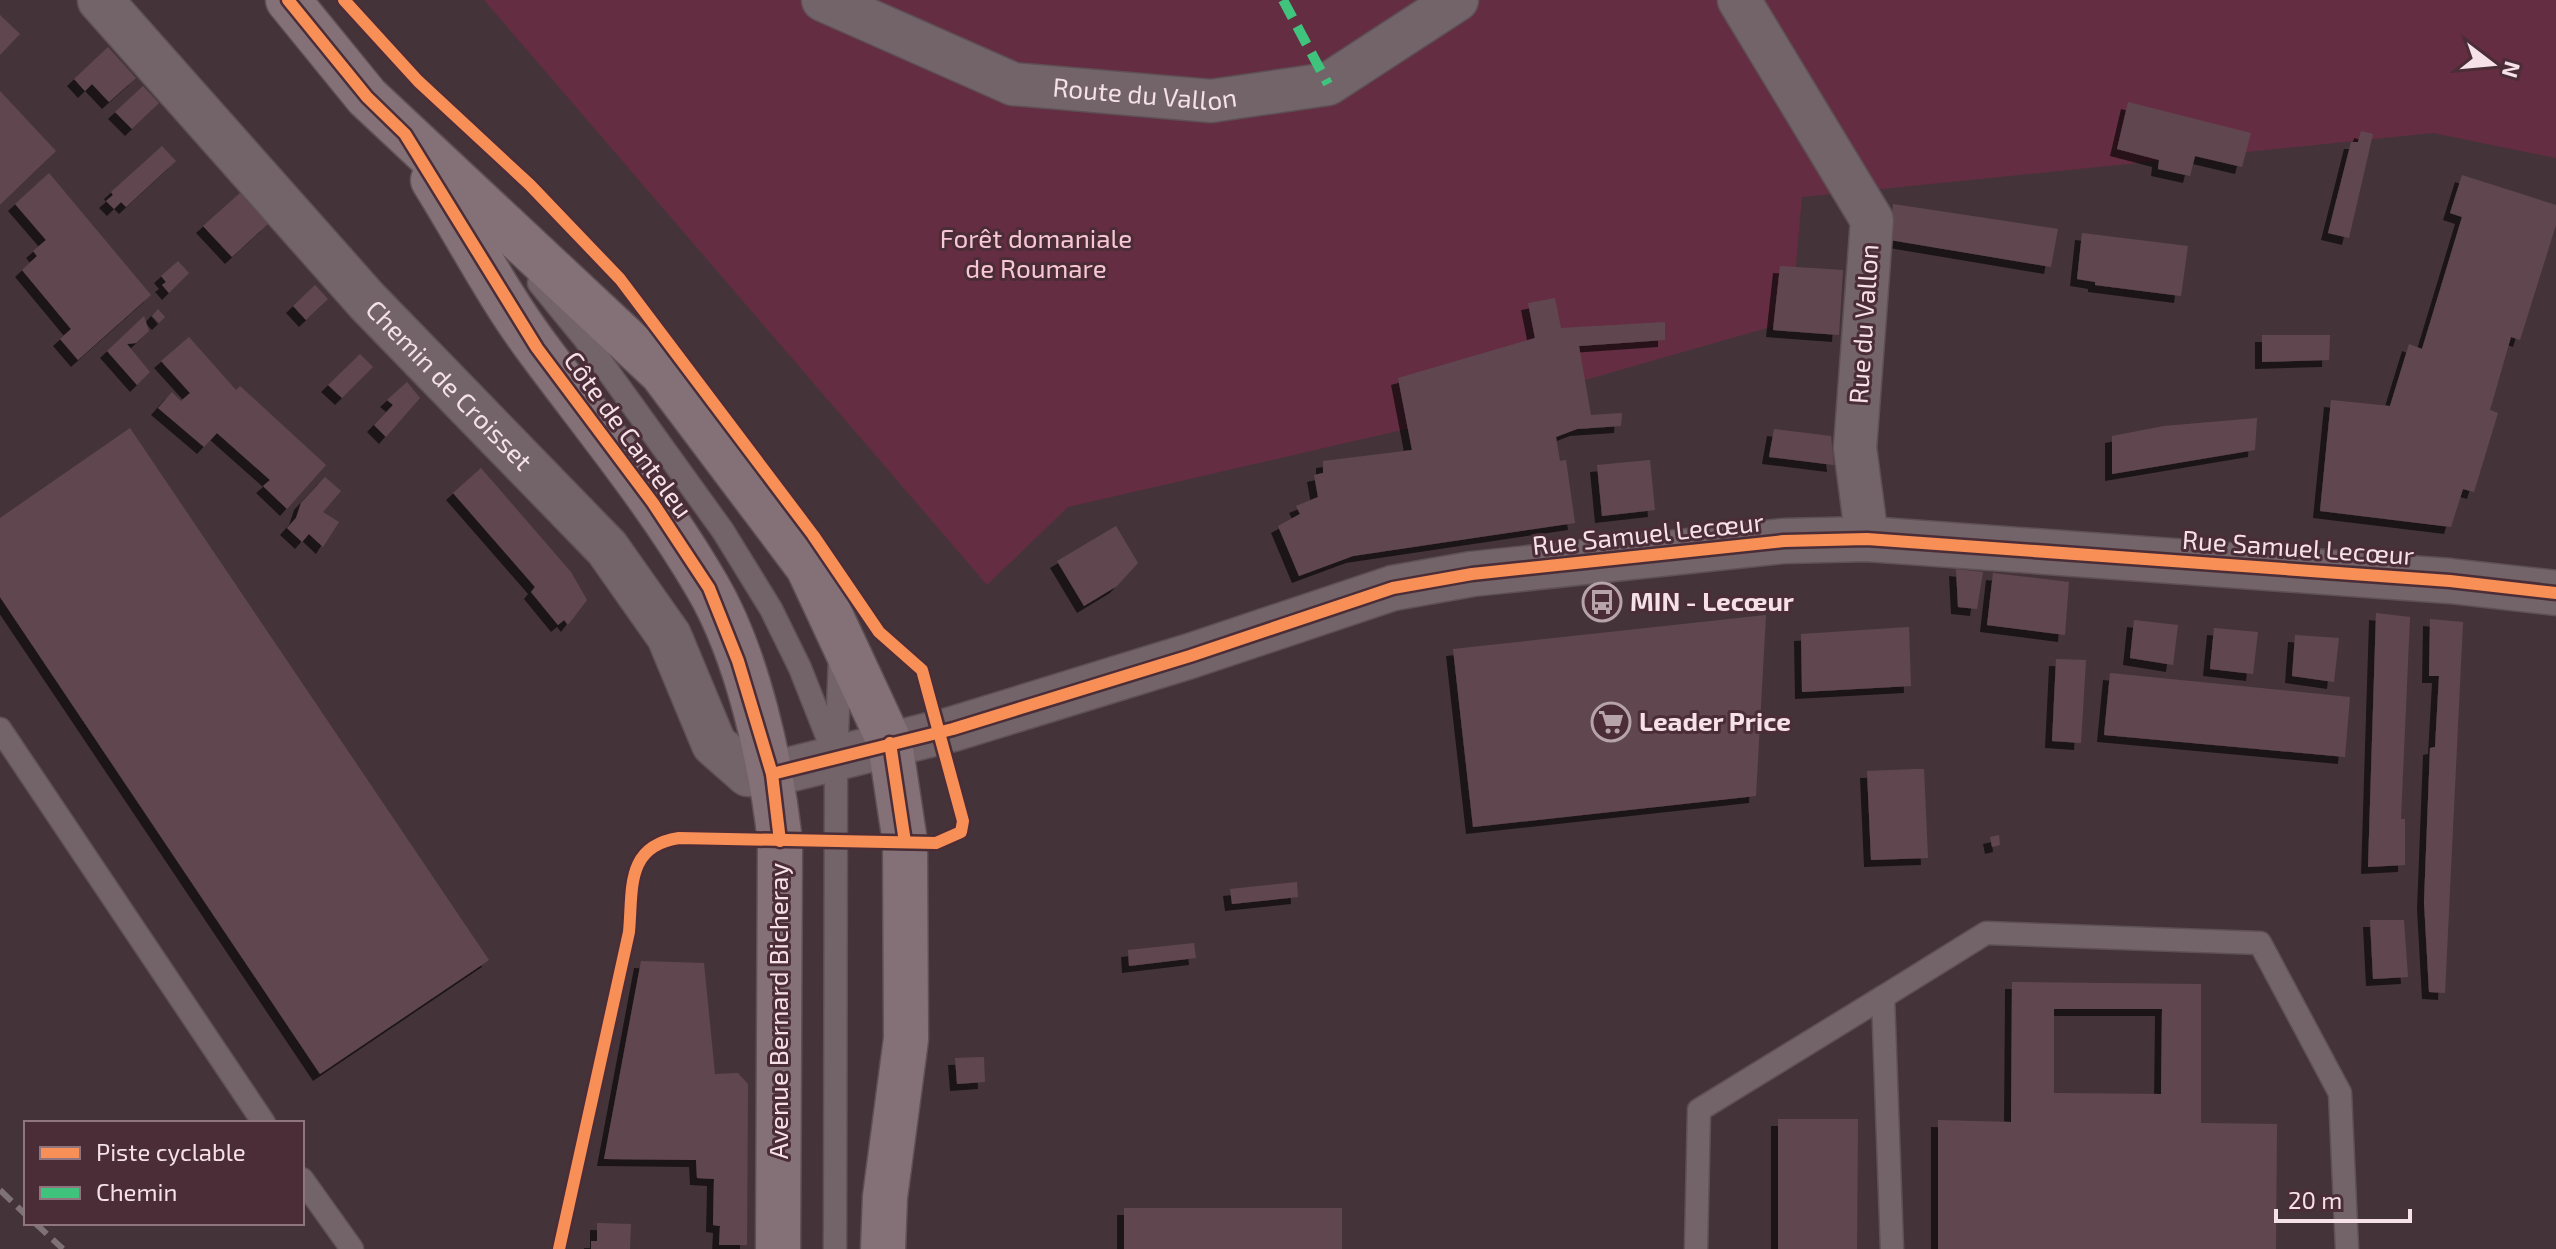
<svg xmlns="http://www.w3.org/2000/svg" width="2556" height="1249" viewBox="0 0 2556 1249" font-family="'Exo 2',sans-serif">
  <defs>
    <filter id="shadow"><feDropShadow dx="-7" dy="7" stdDeviation="0" flood-color="#0009"/></filter>
  </defs>
  <rect width="100%" height="100%" fill="#443439"/>
  <!-- green -->
  <path fill="#642d42" d="M484 0H2556V158L2433 133 1802 197 1791 321 1445 420 1068 507 987 585Z"/>
  <!-- building -->
  <g fill="#604750" fill-rule="evenodd" filter="url(#shadow)">
    <path d="M0 15 20 34 0 55Z"/>
    <path d="M108 47 136 78 109 102 92 84 85 91 74 79Z"/>
    <path d="M143 86 159 103 132 129 115 112Z"/>
    <path d="M0 91 56 151 0 205Z"/>
    <path d="M2128 102 2251 133 2242 167 2195 156 2190 176 2158 169 2159 160 2117 149Z"/>
    <path d="M2361 131 2373 134 2349 238 2328 233 2351 142H2358Z"/>
    <path d="M162 146 176 161 126 207 121 202 114 209 106 201 113 195 111 192Z"/>
    <path d="M49 173 151 295 78 360 60 339 71 329 22 270 37 256 33 251 46 240 15 204Z"/>
    <path d="M2462 175 2556 205V225L2520 340 2511 337 2490 410 2498 413 2474 492 2463 489 2451 527 2320 511 2331 400 2390 406 2409 344 2422 349 2462 217 2450 213Z"/>
    <path d="M240 193 268 224 232 257 203 226Z"/>
    <path d="M1893 204 2058 229 2051 267 1890 240Z"/>
    <path d="M2082 233 2188 246 2181 296 2095 285V282L2077 279Z"/>
    <path d="M178 261 189 273 169 293 162 285 166 282 161 276Z"/>
    <path d="M1780 266 1843 270 1839 335 1773 330Z"/>
    <path d="M315 285 328 299 306 320 293 306Z"/>
    <path d="M1555 298 1561 328 1665 322V340L1579 346 1591 415 1622 413 1621 426 1577 429 1556 437 1560 461 1566 460 1575 523 1353 556 1299 576 1278 526 1300 514 1296 506 1318 497 1314 475 1323 473V461L1412 450 1398 378 1535 338 1528 303Z"/>
    <path d="M158 309 165 317 159 323 152 316Z"/>
    <path d="M144 316 149 331 136 343 127 344 150 372 137 385 107 351Z"/>
    <path d="M2262 335H2330L2329 360 2262 362Z"/>
    <path d="M189 337 236 390 240 386 326 465 287 509 263 486 270 480 217 433 204 447 158 408 172 392 181 401 190 393 161 361Z"/>
    <path d="M360 354 373 367 342 398 328 385Z"/>
    <path d="M407 382 420 398 386 437 374 425 393 405 387 400Z"/>
    <path d="M2257 418 2255 450 2112 474V436L2164 426Z"/>
    <path d="M130 428 489 960 320 1074 0 597V518Z"/>
    <path d="M1774 429 1831 436 1834 465 1769 457Z"/>
    <path d="M1650 460 1655 510 1602 516 1597 465Z"/>
    <path d="M481 468 571 572 587 600 568 625 564 620 558 625 531 592 535 587 453 493Z"/>
    <path d="M325 477 341 491 323 512 339 522 323 547 309 534 302 542 287 528 296 518 301 503Z"/>
    <path d="M1116 526 1138 563 1117 586 1084 606 1057 561Z"/>
    <path d="M1956 569 1983 572 1977 609 1958 607Z"/>
    <path d="M1993 573 2069 582 2065 635 1987 625Z"/>
    <path d="M2376 613 2410 617 2401 819H2405V865L2368 867Z"/>
    <path d="M1766 615 1756 796 1473 827 1453 649Z"/>
    <path d="M2430 619 2463 622 2445 993 2429 992 2424 902 2430 748 2435 747 2439 676H2429Z"/>
    <path d="M2134 620 2178 625 2173 665 2130 658Z"/>
    <path d="M1909 627 1911 686 1802 692 1801 634Z"/>
    <path d="M2214 628 2258 632 2253 674 2210 669Z"/>
    <path d="M2295 635 2339 638 2334 682 2292 676Z"/>
    <path d="M2056 659 2086 660 2081 743 2052 741Z"/>
    <path d="M2110 673 2350 697 2345 757 2104 735Z"/>
    <path d="M1916 769H1924L1928 858 1871 860 1867 771Z"/>
    <path d="M1999 835 2000 845 1992 847 1990 837Z"/>
    <path d="M1297 882 1298 897 1232 904 1230 889Z"/>
    <path d="M2370 920H2404L2408 977 2373 979Z"/>
    <path d="M1194 943 1196 958 1129 966 1128 950Z"/>
    <path d="M641 961 704 963 715 1074 738 1073 748 1084 747 1245H719L720 1226 713 1225 714 1179 697 1178 696 1160 604 1159Z"/>
    <path d="M2012 982 2201 984V1123L2277 1124 2276 1249H1938V1120L2011 1122ZM2054 1009H2162L2161 1094 2054 1093Z"/>
    <path d="M984 1057 985 1082 957 1084 955 1058Z"/>
    <path d="M1778 1119H1858L1857 1249H1778Z"/>
    <rect x="1124" y="1208" width="218" height="41"/>
    <path d="M597 1223 631 1224 630 1249H591V1241H597Z"/>
  </g>
  <g fill="none" stroke-linecap="round" stroke-linejoin="round">
    <defs>
      <g id="service">
        <path d="M539 283 584 338 723 531 771 609 800 668 836 759"/>
        <path d="M0 729 264 1123"/>
        <path d="M302 1179 352 1249"/>
        <path d="M835 1249 836 759 840 658"/>
        <path d="M1696 1249 1699 1110 1883 997"/>
        <path d="M1892 1249 1883 997 1986 933 2260 943 2340 1093 2347 1249"/>
      </g>
      <g id="minor">
        <path id="s1" d="M823 0 1013 84 1211 101 1328 84 1457 0"/>
        <path d="M1739 0 1872 220 1855 448 1867 539"/>
      </g>
      <g id="tertiary">
        <path id="s2" d="M100 0 367 301 607 548 669 636 714 744 748 774H772L953 729 1190 656 1393 588 1472 574 1784 541 1867 539 2450 581 2556 593"/>
      </g>
      <g id="primary">
        <path d="M288 0 367 97 662 373 808 567 890 743 905 842 906 1039 885 1197 883 1249"/>
        <path d="M433 180C468 236 499 297 539 350 596 427 659 503 707 586 748 656 771 762 780 841L778 1249"/>
      </g>
    </defs>
    <!-- service casing -->
    <use href="#service" stroke="#5e5055" stroke-width="25"/>
    <!-- minor casing -->
    <use href="#minor" stroke="#5e5055" stroke-width="45"/>
    <!-- tertiary casing -->
    <use href="#tertiary" stroke="#5e5055" stroke-width="47"/>
    <!-- primary casing -->
    <use href="#primary" stroke="#5e5055" stroke-width="47"/>
    <!-- service -->
    <use href="#service" stroke="#726469" stroke-width="22"/>
    <!-- minor -->
    <use href="#minor" stroke="#726469" stroke-width="42"/>
    <!-- tertiary -->
    <use href="#tertiary" stroke="#726469" stroke-width="44"/>
    <!-- primary -->
    <use href="#primary" stroke="#847178" stroke-width="44"/>
    <!-- rail -->
    <g stroke="#7f7276" stroke-width="6" stroke-dasharray="16 8" stroke-linecap="butt">
      <path d="M0 1190 26 1215"/>
      <path d="M35 1223 63 1249"/>
    </g>
    <!-- quiet -->
    <path stroke="#40c37c" stroke-width="10" stroke-dasharray="20 10" stroke-linecap="butt" d="M1283 0 1328 84"/>
    <defs>
      <g id="cycleway">
        <path d="M288 0 367 97 405 134 537 348 653 503 709 588 738 661 772 774 780 841"/>
        <path d="M344 0 418 81 530 185 620 279 813 535 879 632 922 670 963 821 961 832 936 843 679 838C625 846 633 889 629 932L559 1249"/>
        <path d="M890 743 905 842"/>
        <path d="M772 774 953 729 1190 656 1393 588 1472 574 1784 541 1867 539 2450 581 2556 593"/>
      </g>
    </defs>
    <!-- cycleway casing -->
    <use href="#cycleway" stroke="#4b2d37" stroke-width="17"/>
    <!-- cycleway -->
    <use href="#cycleway" stroke="#f78f57" stroke-width="12"/>
  </g>
  <!-- icons -->
  <defs>
    <symbol id="bus-ring" viewBox="-11 -11 22 22"><circle r="9.5" fill="#4b2d37" stroke="#b7a4aa" stroke-width="1.5"/><path d="M-5-6H5V4H4V6H2V4H-2V6H-4V4H-5ZM-3.5-4V0h7V-4ZM-3.5 1.2v1.5H-2V1.2ZM2 1.2v1.5H3.5V1.2Z" fill="#b7a4aa"/></symbol>
    <symbol id="supermarket-ring" viewBox="-11 -11 22 22"><circle r="9.5" fill="#4b2d37" stroke="#b7a4aa" stroke-width="1.5"/><path d="M-6-5.5h2.5l.6 2H6L4.5 2H-2.5L-4.4-4H-6ZM-1.5 3.2a1.3 1.3 0 1 0 .1 0ZM3 3.2a1.3 1.3 0 1 0 .1 0Z" fill="#b7a4aa"/></symbol>
  </defs>
  <g fill-rule="evenodd">
    <use href="#bus-ring" x="1580" y="580" width="44" height="44"/>
    <use href="#supermarket-ring" x="1589" y="700" width="44" height="44"/>
  </g>
  <g text-anchor="middle" stroke-width="6" stroke-linejoin="round" paint-order="stroke">
    <!-- street labels -->
    <g font-size="26" fill="#f5e1e7" stroke="#4b2d37">
      <text dy="9" stroke="none"><textPath href="#s1" startOffset="340">Route du Vallon</textPath></text>
      <text transform="translate(1864 324) rotate(-86)" y="9">Rue du Vallon</text>
      <text dy="9" stroke="none"><textPath href="#s2" startOffset="520">Chemin de Croisset</textPath></text>
      <text transform="translate(628 435) rotate(54)" y="9">Côte de Canteleu</text>
      <text transform="translate(1648 534) rotate(-6)" y="9">Rue Samuel Lecœur</text>
      <text transform="translate(2298 548) rotate(4)" y="9">Rue Samuel Lecœur</text>
      <text transform="translate(779 1011) rotate(-90)" y="9">Avenue Bernard Bicheray</text>
    </g>
    <!-- park labels -->
    <g font-size="26" fill="#f8c6d5" stroke="#4b2d37">
      <text x="1036" y="248">Forêt domaniale<tspan x="1036" dy="30">de Roumare</tspan></text>
    </g>
    <!-- poi labels -->
    <g font-size="26" font-weight="bold" fill="#f5e1e7" stroke="#4b2d37" text-anchor="start">
      <text x="1630" y="611">MIN - Lecœur</text>
      <text x="1639" y="731">Leader Price</text>
    </g>
  </g>
  <!-- legend -->
  <rect x="24" y="1121" width="280" height="104" fill="#4b2d37" stroke="#8f757d" stroke-width="2"/>
  <rect x="40" y="1147" width="40" height="12" fill="#f78f57" stroke="#8f757d" stroke-width="2"/>
  <text x="96" y="1161" font-size="24" fill="#f5e1e7">Piste cyclable</text>
  <rect x="40" y="1187" width="40" height="12" fill="#40c37c" stroke="#8f757d" stroke-width="2"/>
  <text x="96" y="1201" font-size="24" fill="#f5e1e7">Chemin</text>
  <!-- north arrow -->
  <g transform="translate(2492 64) rotate(106)" stroke="#4b2d37" stroke-width="6" paint-order="stroke">
  <path d="M0-6L14 30L0 20L-14 30Z" fill="#f5e1e7"/>
  <text y="-12" font-size="22" font-weight="bold" text-anchor="middle" fill="#f5e1e7">N</text>
  </g>
  <!-- scale -->
  <path d="M2276 1209v12h134v-12" fill="none" stroke="#f5e1e7" stroke-width="4"/>
  <text x="2288" y="1209" font-size="24" fill="#f5e1e7" stroke="#4b2d37" stroke-width="6" paint-order="stroke">20 m</text>
</svg>
